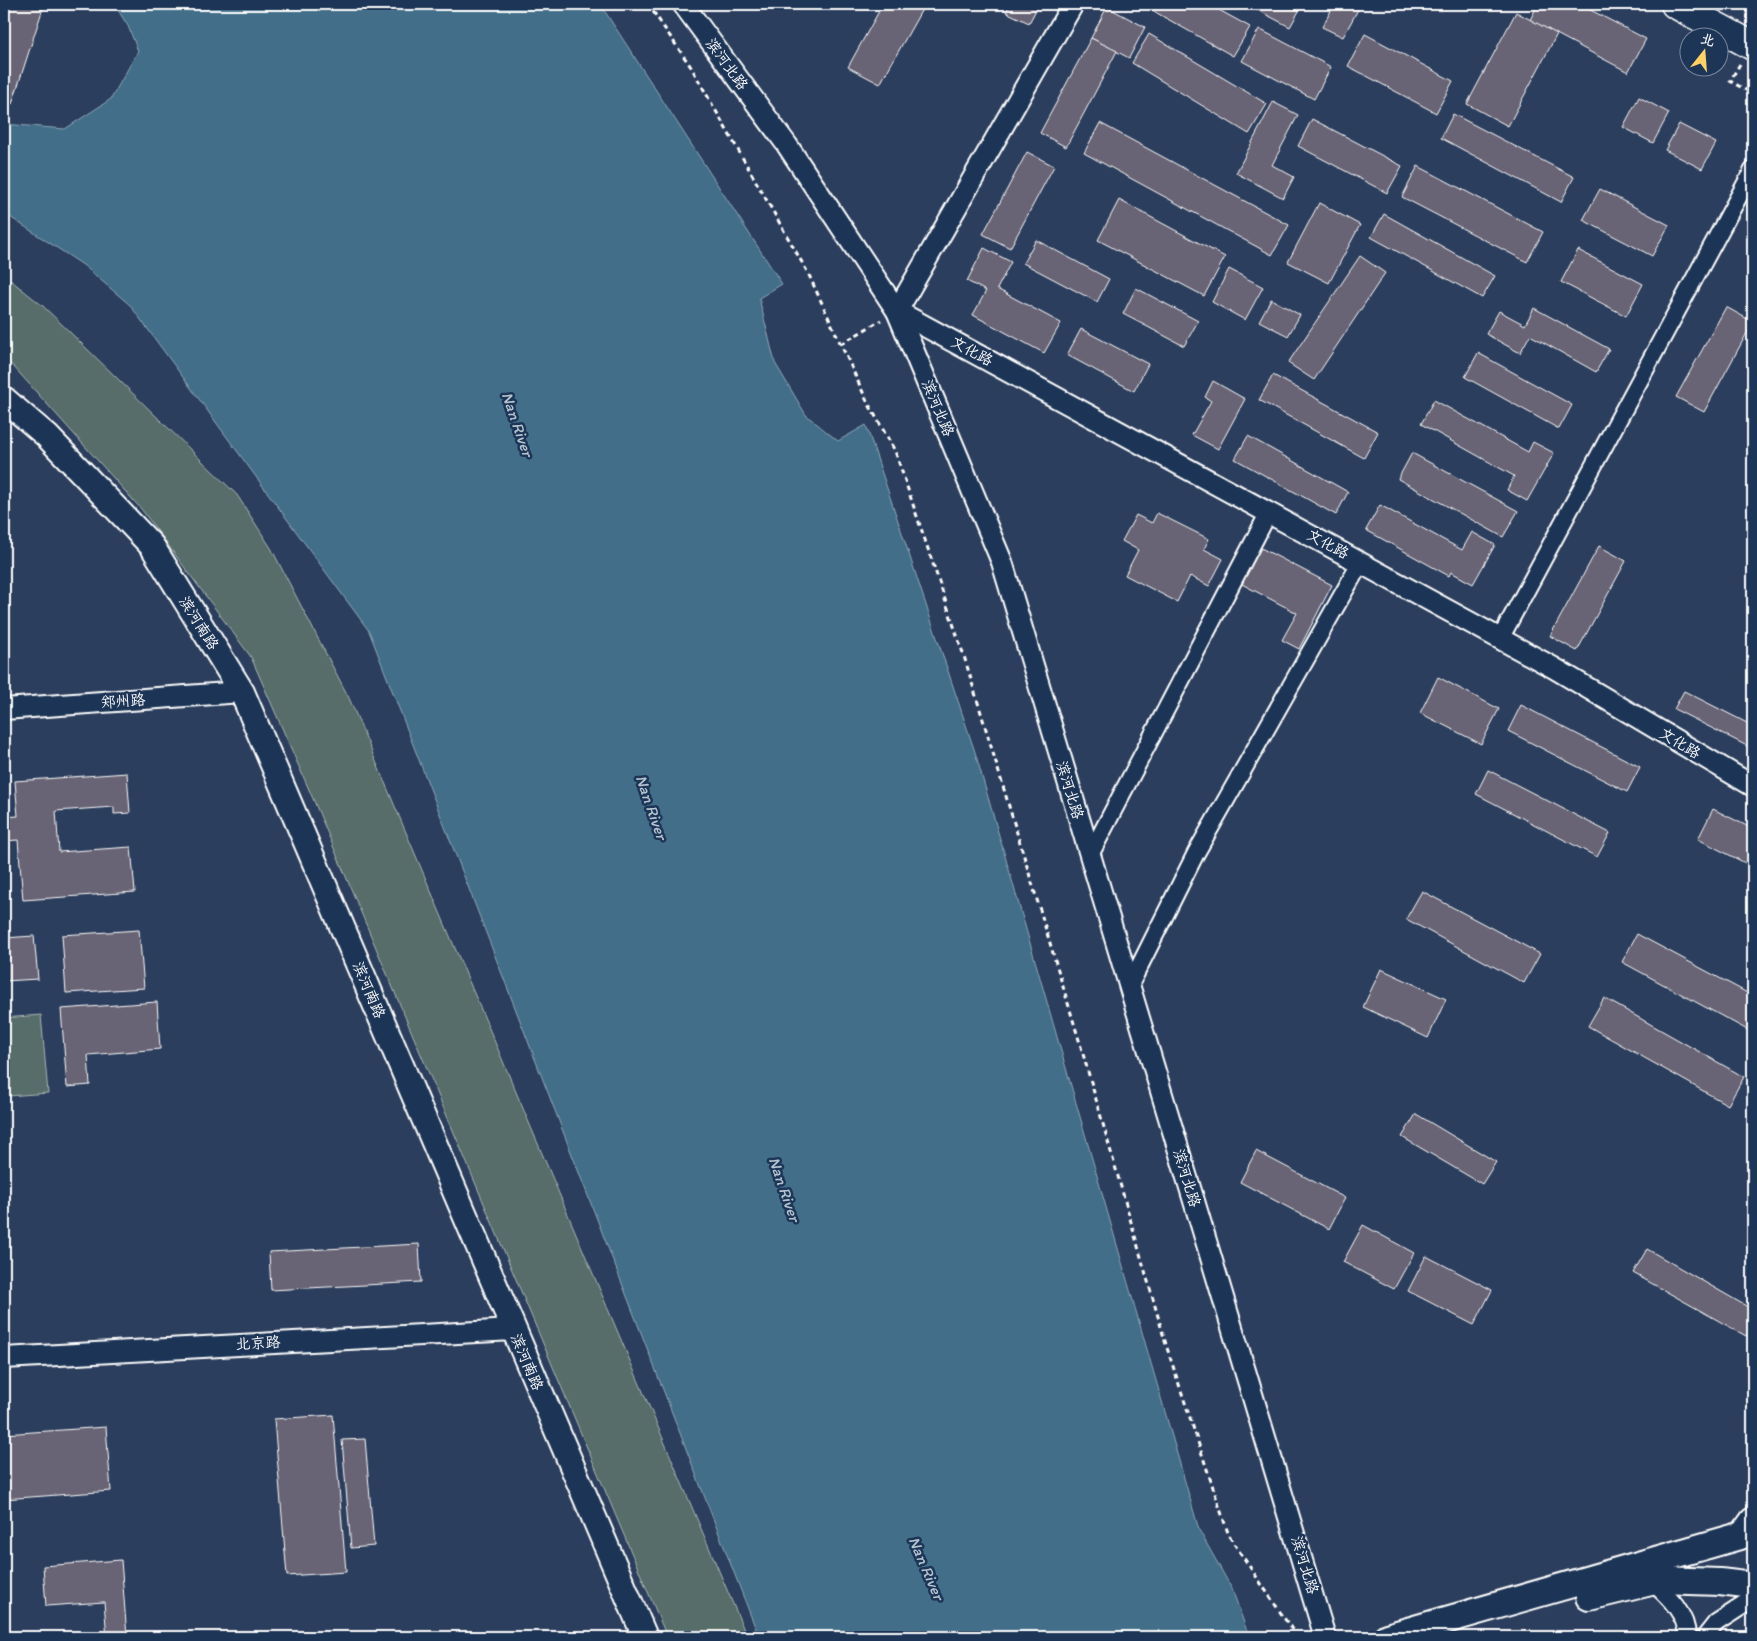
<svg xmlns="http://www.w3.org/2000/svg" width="1757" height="1641" viewBox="0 0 1757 1641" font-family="Itim,'LXGW WenKai TC',sans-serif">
  <rect width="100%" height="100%" fill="#2c3e5d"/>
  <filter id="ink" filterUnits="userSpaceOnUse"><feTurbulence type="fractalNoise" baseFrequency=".02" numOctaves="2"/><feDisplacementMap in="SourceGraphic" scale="10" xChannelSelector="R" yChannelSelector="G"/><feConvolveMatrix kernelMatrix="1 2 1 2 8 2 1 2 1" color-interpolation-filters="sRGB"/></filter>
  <g filter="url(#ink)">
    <!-- green -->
    <g fill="#566d6a" stroke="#aab6b4">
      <path d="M4 275 43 306 237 495 271 548 349 698 747 1637H667L314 801 251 657 142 510 13 366 4 360Z"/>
      <path d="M41 1015 48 1093 8 1096 4 1018Z"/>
    </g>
    <!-- water -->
    <path fill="#436e89" stroke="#8ea8b8" d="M114 4H600L782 284 759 298 775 363 806 415 838 441 866 425 975 752 1199 1530 1232 1589 1249 1637H759L369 631 130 305 83 265 4 213V124L65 129 111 99 138 51 128 26Z"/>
    <!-- building -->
    <g fill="#686475" stroke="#fff">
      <path d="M4 4H30L43 8 12 104 4 101Z"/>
      <path d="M883 4H925L880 84 848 67Z"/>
      <path d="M1010 4H1039L1029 23 1006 12Z"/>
      <path d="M1141 4H1208L1250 27 1233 56Z"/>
      <path d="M1246 4H1303L1290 27Z"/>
      <path d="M1328 4H1361L1343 37 1322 27 1333 7Z"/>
      <path d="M1538 4H1579L1646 39 1628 72 1530 20Z"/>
      <path d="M1107 7 1145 27 1129 58 1091 38Z"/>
      <path d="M1516 12 1557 34 1508 126 1467 104Z"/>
      <path d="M1259 29 1331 67 1314 99 1242 61Z"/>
      <path d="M1149 34 1267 104 1249 134 1132 63Z"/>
      <path d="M1365 34 1453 81 1436 113 1348 66Z"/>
      <path d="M1091 38 1117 51 1066 147 1040 133Z"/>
      <path d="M1639 97 1669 113 1653 143 1623 127Z"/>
      <path d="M1273 102 1298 115 1272 165 1294 177 1283 198 1236 173Z"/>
      <path d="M1453 114 1574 177 1561 202 1441 138Z"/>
      <path d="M1312 119 1402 166 1387 193 1298 146Z"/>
      <path d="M1100 123 1289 225 1272 255 1084 153Z"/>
      <path d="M1679 124 1716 143 1702 169 1665 150Z"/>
      <path d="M1027 152 1054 166 1010 248 983 234Z"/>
      <path d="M1418 166 1543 232 1527 262 1402 197Z"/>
      <path d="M1600 189 1669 225 1652 256 1583 220Z"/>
      <path d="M1119 200 1225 257 1204 296 1098 240Z"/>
      <path d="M1319 203 1360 225 1329 283 1288 262Z"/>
      <path d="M1384 214 1495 276 1482 298 1371 237Z"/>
      <path d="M1036 240 1109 279 1097 302 1023 263Z"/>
      <path d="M984 248 1011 262 997 289 1061 323 1044 353 973 315 986 291 967 281Z"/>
      <path d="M1578 250 1643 284 1626 316 1561 282Z"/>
      <path d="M1360 256 1385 273 1314 380 1288 363Z"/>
      <path d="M1229 269 1263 287 1245 320 1212 302Z"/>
      <path d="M1136 288 1198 321 1184 346 1123 314Z"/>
      <path d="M1271 299 1300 315 1288 336 1259 321Z"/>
      <path d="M1726 307 1753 322 1704 412 1676 397Z"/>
      <path d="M1534 308 1609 349 1596 372 1530 335 1520 353 1486 334 1499 311 1525 325Z"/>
      <path d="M1081 329 1148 364 1134 391 1067 355Z"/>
      <path d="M1478 353 1572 405 1559 429 1465 377Z"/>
      <path d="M1273 375 1378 432 1364 458 1259 400Z"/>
      <path d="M1213 381 1245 399 1218 449 1192 435 1211 401 1205 397Z"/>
      <path d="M1434 400 1528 452 1533 442 1554 453 1527 501 1507 490 1514 476 1421 424Z"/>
      <path d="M1248 436 1348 492 1336 515 1235 459Z"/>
      <path d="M1412 453 1518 511 1503 537 1398 479Z"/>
      <path d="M1380 505 1462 550 1472 532 1495 545 1473 584 1451 572 1449 576 1366 530Z"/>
      <path d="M1157 513 1209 539 1204 549 1223 559 1209 586 1190 576 1177 602 1125 575 1138 550 1122 541 1136 515 1152 523Z"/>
      <path d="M1257 546 1332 585 1299 649 1282 640 1297 613 1238 582Z"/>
      <path d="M1599 546 1626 561 1577 651 1550 636Z"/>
      <path d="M1438 677 1499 709 1481 744 1420 713Z"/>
      <path d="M1684 691 1753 726V749L1674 709Z"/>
      <path d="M1521 705 1640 767 1627 792 1508 731Z"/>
      <path d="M1488 770 1610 833 1597 857 1476 794Z"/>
      <path d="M127 773 130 813 114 814V807L56 811 59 852 131 847 135 892 23 900 18 840 4 841V817L18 816 15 781Z"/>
      <path d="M1713 809 1753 829V867L1698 839Z"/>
      <path d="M1422 891 1540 954 1524 983 1406 919Z"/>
      <path d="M139 930 144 988 66 993 62 935Z"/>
      <path d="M1637 934 1753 996V1033L1622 962Z"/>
      <path d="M34 936 38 979 4 981V938Z"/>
      <path d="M1381 969 1446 999 1428 1038 1363 1007Z"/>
      <path d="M1604 998 1744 1077 1728 1105 1588 1026Z"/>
      <path d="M157 1002 160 1049 88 1055 90 1085 67 1087 61 1009Z"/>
      <path d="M1416 1114 1496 1162 1482 1184 1402 1137Z"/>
      <path d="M1256 1151 1345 1198 1329 1229 1240 1182Z"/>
      <path d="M1363 1225 1414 1253 1394 1289 1343 1262Z"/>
      <path d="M419 1244 421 1282 271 1290 269 1252Z"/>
      <path d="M1647 1249 1753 1310V1324L1746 1336 1633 1273Z"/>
      <path d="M1426 1256 1492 1290 1474 1325 1408 1291Z"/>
      <path d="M333 1415 346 1572 287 1576 274 1419Z"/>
      <path d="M106 1427 111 1491 4 1499V1434Z"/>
      <path d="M365 1439 374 1546 351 1548 342 1440Z"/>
      <path d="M121 1560 127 1637H107L104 1602 46 1606 43 1566Z"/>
    </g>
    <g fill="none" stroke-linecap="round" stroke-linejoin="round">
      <defs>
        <g id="minor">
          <path d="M1500 639 1753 170"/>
          <path d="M1090 855 1269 512"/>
          <path d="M1129 987 1196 853 1361 562"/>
          <path d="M1652 1582C1668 1596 1687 1614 1687 1637"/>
          <path d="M1705 1637 1716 1623 1753 1599"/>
        </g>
        <g id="tertiary">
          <path d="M683 4 787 145 897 311 1002 562 1325 1637"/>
          <path d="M1073 4 897 311 1554 668 1753 786"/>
          <path d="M4 709 242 692"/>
          <path d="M4 1358 513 1330"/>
        </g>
        <path id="secondary" d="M4 399 47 436 152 546 242 692 645 1637"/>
        <g id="primary">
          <path d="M1589 1597 1659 1580 1720 1582 1753 1586"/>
          <path d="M1387 1637 1743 1535 1753 1521"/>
        </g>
        <path id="trunk" d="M1675 4 1753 46"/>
      </defs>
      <!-- minor casing -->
      <use href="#minor" stroke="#fff" stroke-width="20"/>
      <!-- tertiary casing -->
      <use href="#tertiary" stroke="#fff" stroke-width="24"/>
      <!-- secondary casing -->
      <use href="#secondary" stroke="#fff" stroke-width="28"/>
      <!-- primary casing -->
      <use href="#primary" stroke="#fff" stroke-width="30"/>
      <!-- trunk casing -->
      <use href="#trunk" stroke="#fff" stroke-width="31"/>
      <!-- path -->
      <g stroke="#fff" stroke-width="3" stroke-dasharray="5 4" stroke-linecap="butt">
        <path d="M648 4 691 67 808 273 867 401 895 451 964 656 1079 1040 1167 1348 1229 1536 1297 1637"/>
        <path d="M1740 64 1730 81 1753 94"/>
        <path d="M841 344 881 320"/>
      </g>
      <!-- minor -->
      <use href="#minor" stroke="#1d3557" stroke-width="16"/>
      <!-- tertiary -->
      <use href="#tertiary" stroke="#1d3557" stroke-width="20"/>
      <!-- secondary -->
      <use href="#secondary" stroke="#1d3557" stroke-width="24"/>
      <!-- primary -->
      <use href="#primary" stroke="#1d3557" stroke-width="26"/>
      <!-- trunk -->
      <use href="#trunk" stroke="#1d3557" stroke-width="28"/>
    </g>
  </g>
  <g text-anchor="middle" stroke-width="5" stroke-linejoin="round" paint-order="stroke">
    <!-- street labels -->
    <g font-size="15" fill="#fff" stroke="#1d3557">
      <text transform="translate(727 64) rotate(54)" y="5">滨河北路</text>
      <text transform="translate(972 351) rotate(28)" y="5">文化路</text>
      <text transform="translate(938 408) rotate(67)" y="5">滨河北路</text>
      <text transform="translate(1328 544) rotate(28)" y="5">文化路</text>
      <text transform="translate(199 623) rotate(58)" y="5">滨河南路</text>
      <text transform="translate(123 701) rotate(-4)" y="5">郑州路</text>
      <text transform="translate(1680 743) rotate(31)" y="5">文化路</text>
      <text transform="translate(1070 790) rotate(73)" y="5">滨河北路</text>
      <text transform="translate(369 990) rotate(67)" y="5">滨河南路</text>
      <text transform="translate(1187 1178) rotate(73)" y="5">滨河北路</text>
      <text transform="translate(258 1343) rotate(-3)" y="5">北京路</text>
      <text transform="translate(527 1362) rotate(67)" y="5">滨河南路</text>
      <text transform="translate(1305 1565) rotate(73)" y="5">滨河北路</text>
    </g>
    <!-- water labels -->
    <g font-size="16" font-style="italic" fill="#b4c5d0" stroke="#1d3557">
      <text transform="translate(518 424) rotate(71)" y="6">Nan River</text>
      <text transform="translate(652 807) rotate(71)" y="6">Nan River</text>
      <text transform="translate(785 1189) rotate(71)" y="6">Nan River</text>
      <text transform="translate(927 1568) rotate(67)" y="6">Nan River</text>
    </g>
  </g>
  <!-- margin -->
  <rect width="1757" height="1641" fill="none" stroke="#1d3557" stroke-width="20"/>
  <rect x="10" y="10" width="1737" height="1621" fill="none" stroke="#fff" stroke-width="2" filter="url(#ink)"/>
  <!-- north arrow -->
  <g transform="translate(1704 52) rotate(17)"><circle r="24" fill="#1d3557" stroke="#77869a"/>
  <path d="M0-4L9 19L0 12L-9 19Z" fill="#ffd166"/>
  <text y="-8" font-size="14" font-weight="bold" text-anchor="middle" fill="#ffffff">北</text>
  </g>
</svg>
